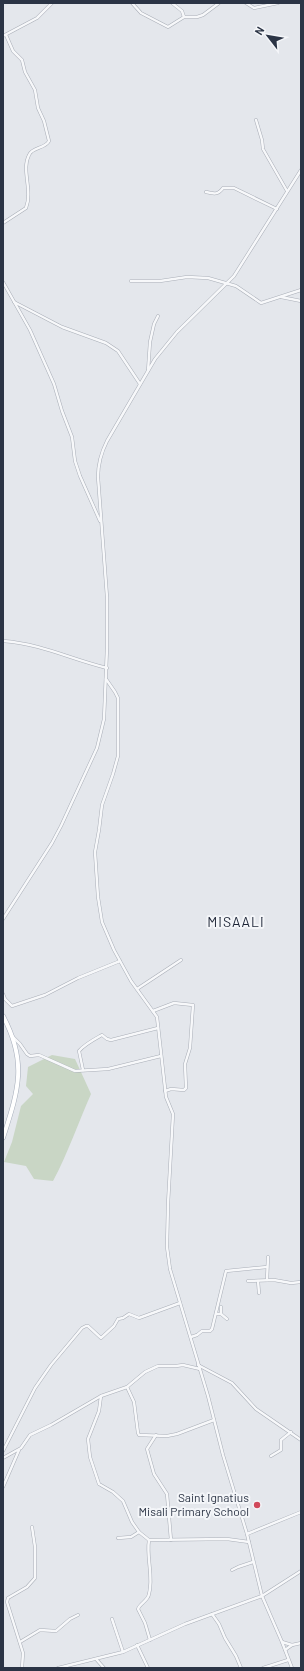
<svg xmlns="http://www.w3.org/2000/svg" width="304" height="1671" viewBox="0 0 304 1671" font-family="Barlow,sans-serif">
  <rect width="100%" height="100%" fill="#e4e7ec"/>
  <!-- green -->
  <path fill="#c9d6c5" d="M52 1055 75 1059 91 1094C78 1123 68 1153 53 1181L34 1179 26 1166 4 1162 12 1142 21 1106 33 1094 26 1086 28 1067Z"/>
  <g fill="none" stroke-linecap="round" stroke-linejoin="round">
    <defs>
      <g id="minor">
        <path d="M132 3 141 13 168 27 184 17H197L203 15 219 3"/>
        <path d="M172 3 182 11 184 17"/>
        <path d="M246 3 254 8 278 3"/>
        <path d="M3 36 37 18 52 3"/>
        <path d="M256 120 262 140 263 149 287 191"/>
        <path d="M206 192C214 194 218 195 223 188H234L277 209"/>
        <path d="M3 223 26 208C33 190 21 170 29 155 32 147 45 149 49 141L44 121 38 108 35 90 25 72 22 60 13 51 6 35"/>
        <path d="M131 281H160L187 277 208 278 236 286 261 303 301 290"/>
        <path d="M3 282 30 330 54 384 62 411 72 437 75 461 80 476 100 521"/>
        <path d="M281 297 301 301"/>
        <path d="M14 302 62 327 106 343 118 351 140 384"/>
        <path d="M148 371 150 342 154 324 158 316"/>
        <path d="M3 641C42 644 70 659 107 668"/>
        <path d="M106 679 115 692 118 698V756L113 774 102 805 99 830 95 852 98 897 102 922 114 950 131 981 157 1017 166 1097 173 1114 168 1204 167 1247 170 1269 208 1396 223 1455 247 1534 262 1596 282 1642 292 1668"/>
        <path d="M3 919 52 843 61 826 97 748 104 719 107 648V597L98 477C98 463 101 453 107 441L155 359 177 332 234 276 301 170"/>
        <path d="M137 989 181 960"/>
        <path d="M3 994 5 999 12 1006 45 995 78 978 120 961"/>
        <path d="M153 1011 174 1003 193 1005 190 1048 185 1064 186 1088 184 1090 171 1089 165 1091"/>
        <path d="M12 1036 20 1044 27 1054 30 1056 39 1055 75 1071 108 1069 161 1056"/>
        <path d="M83 1070 79 1051C85 1044 93 1040 102 1035L107 1039 111 1040 158 1028"/>
        <path d="M267 1280 268 1257"/>
        <path d="M248 1281 274 1280 291 1283 301 1282"/>
        <path d="M258 1281 259 1293"/>
        <path d="M221 1307V1314"/>
        <path d="M217 1314H221L227 1319"/>
        <path d="M191 1337 197 1335 202 1331H210L212 1329 226 1271 267 1267"/>
        <path d="M198 1365 232 1383 256 1409 301 1440"/>
        <path d="M127 1387 134 1402 138 1433 139 1435 167 1436 177 1434 214 1420"/>
        <path d="M101 1396 99 1411 88 1439 90 1457 99 1484 113 1492 123 1501 132 1522 139 1532 149 1540 227 1539 249 1542"/>
        <path d="M156 1435 147 1449 154 1474 167 1494 171 1540"/>
        <path d="M3 1451 35 1388 51 1365 82 1328 86 1326H88L101 1338 114 1326 118 1319 123 1318 129 1314 139 1318 180 1303"/>
        <path d="M271 1456 281 1450V1440L291 1432"/>
        <path d="M3 1458 21 1448 30 1435 51 1425 101 1396 127 1387 145 1372 158 1366H176L183 1365 200 1369"/>
        <path d="M3 1487 19 1450"/>
        <path d="M247 1534 301 1512"/>
        <path d="M118 1538 131 1537 139 1532"/>
        <path d="M149 1540C146 1558 154 1577 149 1594 148 1601 140 1603 138 1609L145 1623 150 1640"/>
        <path d="M232 1570 238 1567 253 1562"/>
        <path d="M212 1614 219 1624 225 1638 236 1656 241 1668"/>
        <path d="M112 1619 123 1652"/>
        <path d="M20 1642 40 1630 56 1631 70 1619 78 1615"/>
        <path d="M282 1642 292 1645"/>
        <path d="M137 1645 148 1668"/>
        <path d="M285 1650 292 1645 301 1643"/>
        <path d="M96 1659 104 1668"/>
        <path d="M22 1668 23 1653 7 1602 8 1598 27 1587 35 1578V1547L32 1527"/>
        <path d="M58 1668 123 1652 185 1624 262 1596 301 1571"/>
        <path d="M263 1668 288 1660"/>
      </g>
      <path id="primary" d="M3 1016C28 1063 18 1091 3 1138"/>
    </defs>
    <!-- minor casing -->
    <use href="#minor" stroke="#a9aeb7" stroke-width="3.5"/>
    <!-- primary casing -->
    <use href="#primary" stroke="#a3abb8" stroke-width="5"/>
    <!-- minor -->
    <use href="#minor" stroke="#f7f8fa" stroke-width="2.5"/>
    <!-- primary -->
    <use href="#primary" stroke="#fff" stroke-width="4"/>
  </g>
  <!-- markers -->
  <circle fill="#d1495b" stroke="#f4f6f9" stroke-width="1.5" cx="257" cy="1505" r="4"/>
  <g text-anchor="middle" stroke-width="4" stroke-linejoin="round" paint-order="stroke">
    <!-- poi labels -->
    <g font-size="12" fill="#2b3445" stroke="#f4f6f9" text-anchor="end">
      <text x="249" y="1502">Saint Ignatius<tspan x="249" dy="14">Misali Primary School</tspan></text>
    </g>
    <!-- quarter labels -->
    <g font-size="14" letter-spacing="1" fill="#1d2536" stroke="#f4f6f9">
      <text x="236" y="927">MISAALI</text>
    </g>
  </g>
  <!-- border -->
  <rect width="304" height="1671" fill="none" stroke="#2b3445" stroke-width="8"/>
  <!-- north arrow -->
  <g transform="translate(268 36) rotate(301)" stroke="#f4f6f9" stroke-width="3" paint-order="stroke">
  <path d="M0-3L7 15L0 10L-7 15Z" fill="#2b3445"/>
  <text y="-6" font-size="11" font-weight="bold" text-anchor="middle" fill="#2b3445">N</text>
  </g>
</svg>
